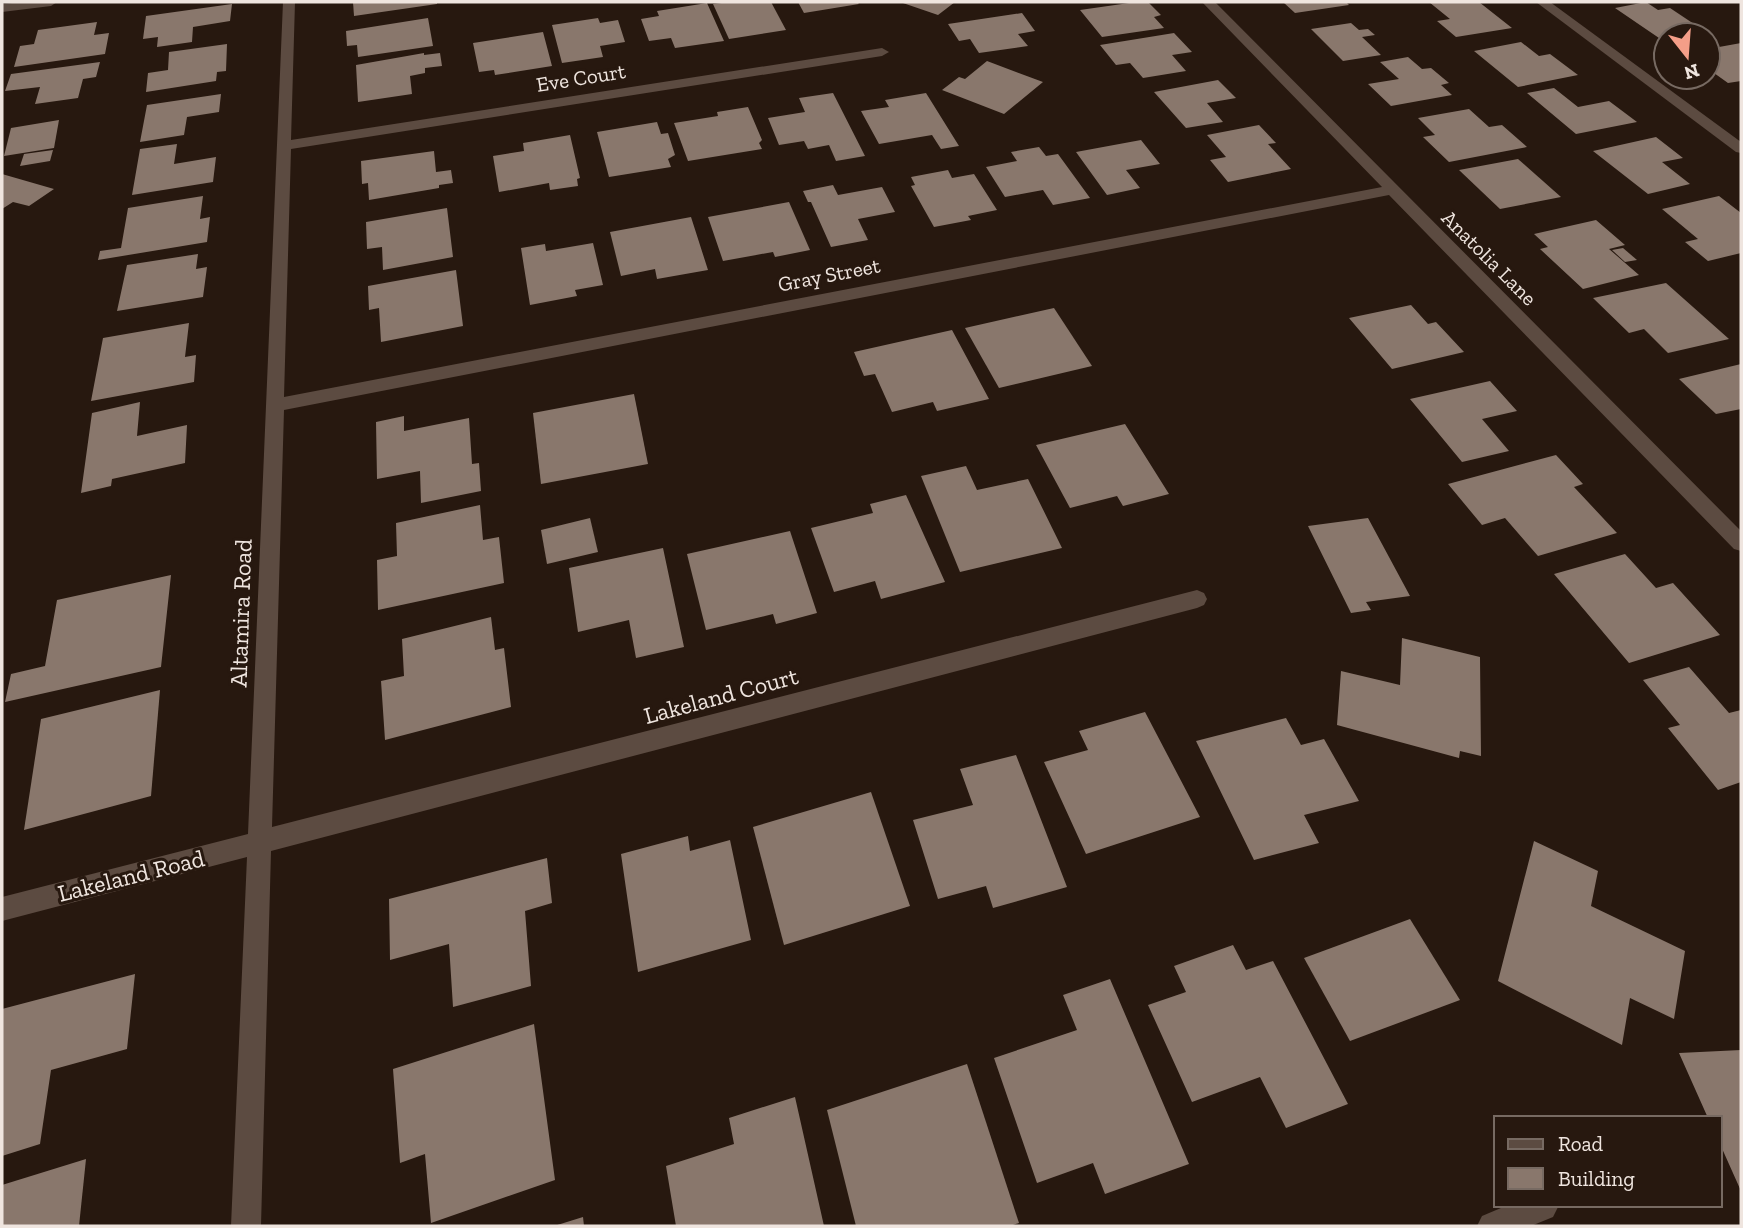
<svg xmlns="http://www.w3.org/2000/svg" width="1743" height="1228" viewBox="0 0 1743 1228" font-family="'Zilla Slab',serif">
  <rect width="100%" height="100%" fill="#27180f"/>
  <!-- building -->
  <g fill="#89776c">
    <path d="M353 2H437V4L354 16Z"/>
    <path d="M730 2H771L786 30 729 39 713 4Z"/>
    <path d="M798 2H857L859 4 804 13Z"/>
    <path d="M900 2H955L938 15Z"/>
    <path d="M1136 2H1148L1161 15 1154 17 1164 28 1102 37 1080 10Z"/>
    <path d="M1283 2H1346L1349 5 1295 13Z"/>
    <path d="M1429 2H1479L1512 28 1456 37 1437 21 1450 19Z"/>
    <path d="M1646 2 1658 10 1670 8 1703 30 1659 38 1615 8Z"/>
    <path d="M707 3 724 41 675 48 671 38 649 41 641 19 659 16 657 11Z"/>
    <path d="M232 4 230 21 193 27 192 42 157 47 158 37 143 39 146 16Z"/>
    <path d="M1022 13 1035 31 1018 34 1028 46 979 53 970 39 959 41 948 24Z"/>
    <path d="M428 18 433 46 358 57 357 45 347 46 346 31Z"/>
    <path d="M598 18 600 23 618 20 625 42 600 46 603 57 562 63 552 25Z"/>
    <path d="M97 22 94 35 109 33 105 54 14 67 20 46 34 44 38 30Z"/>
    <path d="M1351 23 1359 30 1368 29 1375 35 1362 37 1381 55 1343 61 1311 29Z"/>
    <path d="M543 32 552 66 495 75 494 70 479 72 473 43Z"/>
    <path d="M1174 33 1192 52 1172 55 1186 71 1143 78 1130 63 1116 65 1100 45Z"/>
    <path d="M1521 42 1539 56 1550 54 1578 75 1518 87 1474 51Z"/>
    <path d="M1741 43V81L1728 83 1714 73 1708 74V49Z"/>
    <path d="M227 44 226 71 217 72 216 81 146 92 148 73 168 70 169 52Z"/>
    <path d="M424 53V55L440 53 442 66 425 68V73L410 76 412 94 358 102 356 65Z"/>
    <path d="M1408 57 1422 69 1431 68 1449 83 1441 85 1452 95 1391 106 1368 84 1399 79 1380 62Z"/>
    <path d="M987 61 1043 82 1004 114 942 90 959 77 965 79Z"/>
    <path d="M100 62 96 77 83 79 78 98 35 104 40 87 5 91 11 74Z"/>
    <path d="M1218 80 1236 98 1207 103 1223 122 1186 128 1154 92Z"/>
    <path d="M1554 88 1578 107 1609 101 1637 122 1576 134 1527 93Z"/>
    <path d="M833 93 865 156 836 161 829 145 808 149 804 141 779 145 768 118 805 112 799 98Z"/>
    <path d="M926 93 959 146 941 149 932 135 879 144 861 111 889 107 885 100Z"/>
    <path d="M221 94 219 112 187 117 184 135 140 142 147 105Z"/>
    <path d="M748 107 762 140 759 143 762 149 688 161 674 123 718 116 717 112Z"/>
    <path d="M1469 109 1489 127 1502 125 1527 147 1449 162 1423 137 1435 135 1418 118Z"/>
    <path d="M59 120 54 148 4 156 11 128Z"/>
    <path d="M657 122 661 134 668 133 675 155 668 159 671 167 609 177 597 132Z"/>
    <path d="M1259 125 1276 143 1268 144 1291 169 1228 182 1210 160 1226 157 1207 135Z"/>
    <path d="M570 135 580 178 577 179 578 186 550 190 549 183 499 192 493 156 524 151 523 143Z"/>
    <path d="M1656 137 1683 158 1662 162 1690 184 1648 194 1593 151Z"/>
    <path d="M1141 140 1160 164 1126 170 1140 188 1107 195 1076 152Z"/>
    <path d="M177 144 174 164 216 157 213 182 132 195 140 149Z"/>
    <path d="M1039 147 1046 156 1058 154 1090 198 1053 205 1043 190 1005 197 986 167 1017 161 1011 152Z"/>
    <path d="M53 150 50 161 20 166 24 154Z"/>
    <path d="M434 151 436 172 451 170 453 183 439 185V188L369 200 368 183 362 184 361 161Z"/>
    <path d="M1518 159 1561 197 1500 209 1459 170Z"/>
    <path d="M948 170 952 178 974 174 997 210 968 216 971 220 934 227 911 186 915 185 911 177Z"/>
    <path d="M2 174 54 189 29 206 13 202 2 209Z"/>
    <path d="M833 185 838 195 882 187 895 212 858 219 868 240 831 247 811 202H808L803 191Z"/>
    <path d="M203 196 200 219 210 217 207 242 98 260 100 251 121 248 128 208Z"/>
    <path d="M1719 196 1741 213V253L1708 261 1685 242 1698 239 1662 209Z"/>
    <path d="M789 202 810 250 775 257 773 252 723 261 708 217Z"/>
    <path d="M447 208 453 257 383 270 382 247 367 249 366 222Z"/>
    <path d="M691 217 708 270 657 279 655 269 621 276 610 232Z"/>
    <path d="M1596 220 1625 245 1609 249 1639 275 1583 289 1540 249 1548 247 1534 234Z"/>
    <path d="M593 243 603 285 575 290 577 296 530 305 521 248 545 244 546 251Z"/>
    <path d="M1623 248 1637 260 1625 262 1612 250Z"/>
    <path d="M198 254 196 269 207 267 203 297 117 311 127 265Z"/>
    <path d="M456 270 463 326 381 342 379 308 369 310 368 286Z"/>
    <path d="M1666 283 1729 339 1668 353 1644 329 1629 333 1593 298Z"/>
    <path d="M1411 305 1428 324 1436 322 1464 352 1392 369 1349 318Z"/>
    <path d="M1054 308 1092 366 999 388 965 328Z"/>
    <path d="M189 323 185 357 196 355 194 382 91 401 103 338Z"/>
    <path d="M952 330 989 399 937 411 933 402 892 412 875 374 864 376 854 352Z"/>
    <path d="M1741 364V409L1716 414 1679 379Z"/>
    <path d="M1490 381 1517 411 1482 419 1509 451 1462 462 1410 399Z"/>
    <path d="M634 394 648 464 541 484 533 413Z"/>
    <path d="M140 402 137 436 187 425 185 463 112 479 111 486 81 493 92 413Z"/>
    <path d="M404 416V431L469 418 472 464 479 463 481 491 421 503 420 471 377 479 376 422Z"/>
    <path d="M1125 424 1169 494 1123 506 1117 496 1070 508 1036 445Z"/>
    <path d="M1556 455 1583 484 1574 487 1617 533 1538 556 1505 518 1482 525 1448 484Z"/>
    <path d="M966 466 977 490 1028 479 1062 548 960 572 921 476Z"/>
    <path d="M906 495 945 582 881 599 875 581 834 592 811 528 873 513 870 504Z"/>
    <path d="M480 505 483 540 499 537 504 583 378 610 377 560 397 556 396 523Z"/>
    <path d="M590 518 598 552 547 564 541 530Z"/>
    <path d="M1368 518 1410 596 1366 602 1371 610 1351 613 1308 526Z"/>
    <path d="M790 531 817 613 776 624 773 614 706 630 687 554Z"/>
    <path d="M663 548 684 647 636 658 629 620 578 632 569 568Z"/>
    <path d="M1625 554 1656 588 1673 583 1720 635 1629 663 1554 574Z"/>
    <path d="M171 575 161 667 5 702 11 674 45 666 57 600Z"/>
    <path d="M491 617 495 650 504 648 511 707 385 740 381 681 404 676 402 639Z"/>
    <path d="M1402 638 1480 657 1481 756 1460 751 1459 758 1337 725 1341 671 1400 685Z"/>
    <path d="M1689 667 1729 713 1741 710V782L1718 790 1668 728 1680 725 1643 680Z"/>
    <path d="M160 690 151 796 24 830 41 719Z"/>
    <path d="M1145 712 1200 817 1086 854 1044 762 1088 750 1079 731Z"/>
    <path d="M1286 718 1301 745 1324 739 1359 801 1304 815 1319 843 1254 860 1196 741Z"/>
    <path d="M1016 755 1067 887 993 908 986 886 938 899 913 820 973 805 960 769Z"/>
    <path d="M871 792 910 906 784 945 753 827Z"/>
    <path d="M688 836 690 851 730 840 751 940 638 972 621 854Z"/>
    <path d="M1534 841 1598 871 1591 906 1685 951 1674 1019 1630 998 1622 1045 1498 981Z"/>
    <path d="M547 858 552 903 525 911 531 986 453 1007 449 944 390 960 389 899Z"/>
    <path d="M1410 919 1460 1000 1350 1041 1304 958Z"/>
    <path d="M1233 945 1246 970 1273 961 1348 1104 1286 1128 1260 1077 1192 1102 1148 1005 1186 992 1174 966Z"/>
    <path d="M135 974 127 1049 51 1070 40 1144 2 1156V1009Z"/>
    <path d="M1110 979 1189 1164 1105 1194 1093 1163 1037 1183 994 1058 1077 1030 1063 995Z"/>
    <path d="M534 1024 555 1180 431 1223 425 1154 400 1163 393 1069Z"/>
    <path d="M1741 1050V1191L1720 1144V1118H1708L1679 1053Z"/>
    <path d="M967 1064 1019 1223 1010 1226H856L827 1110Z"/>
    <path d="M795 1097 824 1226H676L666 1166 734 1144 729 1118Z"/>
    <path d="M86 1159 79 1226H2V1185Z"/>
    <path d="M583 1217 584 1226H554Z"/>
  </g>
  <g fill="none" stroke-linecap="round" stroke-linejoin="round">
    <!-- street -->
    <g fill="#5c4b41" fill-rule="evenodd">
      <path d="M22 2H57L51 6 2 12V4Z"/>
      <path d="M283 2H295L291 140 882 48 889 52 882 56 291 149 284 397 1382 187 1202 2H1215L1741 531V551L1734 549 1389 195 284 410 272 827 1197 590 1204 593 1207 599 1204 605 1197 608 271 851 261 1226H231L247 857 2 921V897L248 834Z"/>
      <path d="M1536 2H1550L1741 142V153L1736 152Z"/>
      <path d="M1508 1205H1557L1558 1207 1553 1217 1531 1226H1477L1482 1216Z"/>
    </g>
  </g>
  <g text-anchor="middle" stroke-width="6" stroke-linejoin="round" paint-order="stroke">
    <!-- far-street labels -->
    <g font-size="21" fill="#efe5df" stroke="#27180f">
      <text transform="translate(581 78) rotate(-9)" y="7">Eve Court</text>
      <text transform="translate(1489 258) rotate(45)" y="7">Anatolia Lane</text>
      <text transform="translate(829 275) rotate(-11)" y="7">Gray Street</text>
    </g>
    <!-- street labels -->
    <g font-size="24" fill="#efe5df" stroke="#27180f">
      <text transform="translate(241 613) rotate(-88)" y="8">Altamira Road</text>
      <text transform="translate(721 696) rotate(-15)" y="8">Lakeland Court</text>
      <text transform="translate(131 876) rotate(-14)" y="8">Lakeland Road</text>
    </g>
  </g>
  <!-- border -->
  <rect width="1743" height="1228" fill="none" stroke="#efe5df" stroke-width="7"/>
  <!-- legend -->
  <rect x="1494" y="1116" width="228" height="91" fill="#27180f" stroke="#776a62" stroke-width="2"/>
  <rect x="1508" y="1139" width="35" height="10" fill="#5c4b41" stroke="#776a62" stroke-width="2"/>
  <text x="1558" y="1151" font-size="21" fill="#efe5df">Road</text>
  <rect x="1508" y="1168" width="35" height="21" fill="#89776c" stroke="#776a62" stroke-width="2"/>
  <text x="1558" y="1186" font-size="21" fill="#efe5df">Building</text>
  <!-- north arrow -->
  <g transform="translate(1687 56) rotate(163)"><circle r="33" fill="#27180f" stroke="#776a62" stroke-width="2"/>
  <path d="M0-5L12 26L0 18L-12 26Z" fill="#f49e88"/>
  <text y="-10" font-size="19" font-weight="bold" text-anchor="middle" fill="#efe5df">N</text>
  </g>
</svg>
